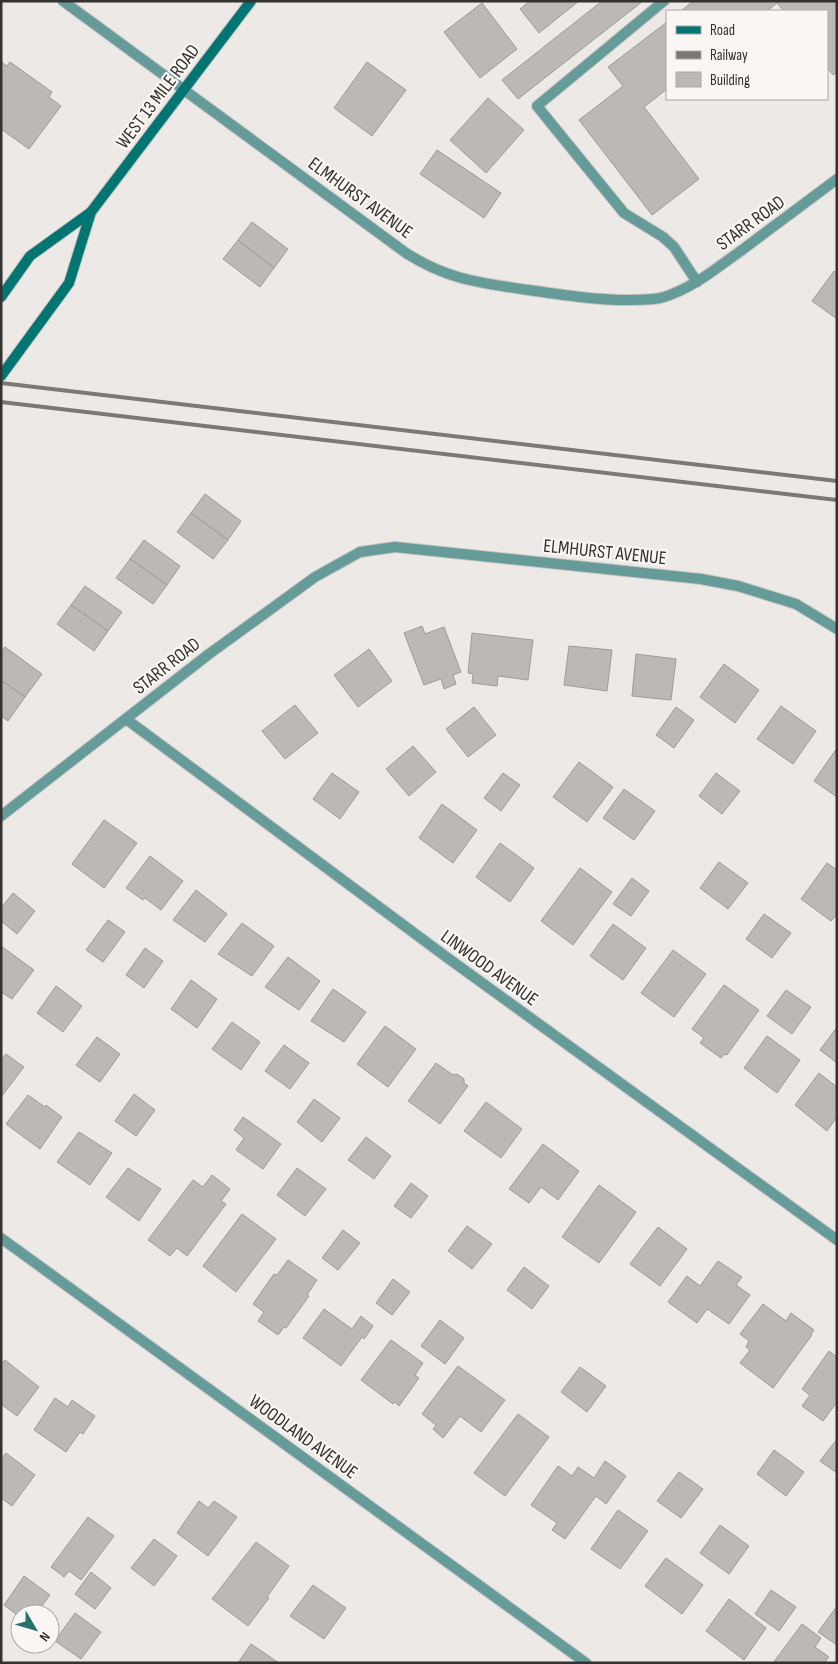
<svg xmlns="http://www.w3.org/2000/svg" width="838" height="1664" viewBox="0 0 838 1664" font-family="'Sofia Sans Condensed',sans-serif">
  <rect width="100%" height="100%" fill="#ede9e6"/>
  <!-- building -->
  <g fill="#bcb8b5" stroke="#9f9b98">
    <path d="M530 1H579L539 33 520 9Z"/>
    <path d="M602 1H643L518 99 502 80Z"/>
    <path d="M693 1H837V72L833 75 827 67V11H784L777 3 767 11H681Z"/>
    <path d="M482 3 517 49 480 78 444 32Z"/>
    <path d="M667 22V89L644 107 699 179 652 215 579 120 623 86 608 67Z"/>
    <path d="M1 62 7 66 10 62 52 92 49 97 61 106 29 149 1 129Z"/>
    <path d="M367 62 406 90 372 136 334 108Z"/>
    <path d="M488 98 524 130 486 173 450 140Z"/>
    <path d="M437 150 501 193 484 218 420 174Z"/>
    <path d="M252 222 288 249 274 268 238 240Z"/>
    <path d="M238 240 274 268 260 287 223 259Z"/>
    <path d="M834 271 837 273V319L812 301Z"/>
    <path d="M205 494 241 521 228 540 191 513Z"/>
    <path d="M191 513 228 540 213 559 177 532Z"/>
    <path d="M144 540 180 566 167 585 130 559Z"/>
    <path d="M130 559 167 585 153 604 116 578Z"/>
    <path d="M85 586 122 612 108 631 71 605Z"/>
    <path d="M71 605 108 631 94 651 57 624Z"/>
    <path d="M422 626 425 634 444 627 461 672 453 675 456 684 444 689 441 679 424 685 404 633Z"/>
    <path d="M472 633 533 640 528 680 498 676 497 686 472 683 473 674 468 673Z"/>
    <path d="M569 646 612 650 607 691 564 685Z"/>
    <path d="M5 647 42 674 25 697 1 680V652Z"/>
    <path d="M369 649 392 681 358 707 334 675Z"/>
    <path d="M636 654 676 659 671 700 632 696Z"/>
    <path d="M724 664 759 690 735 723 700 697Z"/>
    <path d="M1 680 25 697 8 721 1 716Z"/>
    <path d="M295 705 318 733 285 759 262 731Z"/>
    <path d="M781 706 816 731 793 764 757 739Z"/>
    <path d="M474 707 496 735 468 757 446 729Z"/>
    <path d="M676 707 694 720 674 748 656 735Z"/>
    <path d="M413 746 436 772 409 796 386 769Z"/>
    <path d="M837 748V797L814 781Z"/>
    <path d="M579 762 613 787 587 822 553 797Z"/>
    <path d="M332 773 359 792 340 819 313 799Z"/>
    <path d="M503 773 520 785 501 811 484 798Z"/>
    <path d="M716 773 740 791 722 814 699 796Z"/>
    <path d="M624 789 655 811 634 840 603 818Z"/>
    <path d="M442 804 477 830 453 863 419 838Z"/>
    <path d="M104 820 137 843 104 888 72 864Z"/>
    <path d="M500 843 534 868 510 902 476 877Z"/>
    <path d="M150 856 183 881 161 910 145 898 143 900 126 888Z"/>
    <path d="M719 862 748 883 728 909 700 888Z"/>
    <path d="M827 863 837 870V914L831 921 801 899Z"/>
    <path d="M580 868 612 892 573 945 541 921Z"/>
    <path d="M632 878 649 891 631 916 613 904Z"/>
    <path d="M196 890 227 914 205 942 173 920Z"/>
    <path d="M13 893 35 911 17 934 1 921V908Z"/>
    <path d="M764 914 791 933 772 958 746 939Z"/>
    <path d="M108 920 125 932 103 962 86 950Z"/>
    <path d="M242 923 274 946 252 976 218 954Z"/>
    <path d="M613 924 646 948 623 980 590 956Z"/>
    <path d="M1 946 34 970 12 999 1 992Z"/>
    <path d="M145 948 163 961 144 988 126 975Z"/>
    <path d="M673 950 706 974 674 1017 641 993Z"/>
    <path d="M288 957 320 981 299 1010 265 987Z"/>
    <path d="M191 980 217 999 197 1028 171 1009Z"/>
    <path d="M724 985 759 1010 727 1055 725 1054 721 1058 700 1043 704 1038 692 1029Z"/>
    <path d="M56 986 82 1006 63 1032 37 1013Z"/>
    <path d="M333 989 366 1012 344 1042 311 1021Z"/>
    <path d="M786 990 811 1007 792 1034 767 1016Z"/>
    <path d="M232 1022 260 1042 241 1070 212 1049Z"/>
    <path d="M385 1026 416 1049 388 1087 357 1064Z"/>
    <path d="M837 1027V1063L820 1050Z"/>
    <path d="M767 1036 800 1060 777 1093 744 1068Z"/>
    <path d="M97 1037 120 1054 100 1082 76 1065Z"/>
    <path d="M284 1045 309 1063 290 1089 265 1071Z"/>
    <path d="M6 1054 24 1067 1 1097V1060Z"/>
    <path d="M436 1063 453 1075 457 1074 464 1079V1083L468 1086 440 1124 408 1101Z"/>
    <path d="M819 1073 837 1087V1117L827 1131 795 1105Z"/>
    <path d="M134 1094 155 1110 136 1136 115 1121Z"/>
    <path d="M28 1095 45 1107 46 1105 62 1117 40 1149 6 1124Z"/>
    <path d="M314 1099 340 1118 322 1142 297 1122Z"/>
    <path d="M486 1102 522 1129 501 1158 464 1131Z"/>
    <path d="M243 1117 281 1144 263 1169 236 1150 244 1138 234 1130Z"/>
    <path d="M79 1132 112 1153 90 1185 57 1162Z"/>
    <path d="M366 1137 391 1156 374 1179 348 1160Z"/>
    <path d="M543 1144 579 1171 558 1200 541 1187 529 1203 509 1189Z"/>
    <path d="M128 1168 161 1189 139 1221 106 1197Z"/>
    <path d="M297 1168 326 1189 305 1216 277 1195Z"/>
    <path d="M212 1175 230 1189 221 1201 226 1204 187 1256 177 1248 170 1256 148 1240 193 1180 203 1187Z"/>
    <path d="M411 1183 428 1196 411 1218 394 1206Z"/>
    <path d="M599 1185 636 1212 599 1263 562 1237Z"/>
    <path d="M242 1214 276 1239 236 1292 203 1266Z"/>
    <path d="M467 1226 492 1244 472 1269 448 1251Z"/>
    <path d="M658 1227 687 1249 660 1286 630 1264Z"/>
    <path d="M343 1230 360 1243 338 1270 322 1258Z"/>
    <path d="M288 1260 317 1280 307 1295 309 1296 286 1328 284 1327 278 1335 258 1321 264 1312 253 1304 274 1274 277 1275Z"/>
    <path d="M718 1261 742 1277 736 1285 750 1295 729 1324 707 1309 697 1323 668 1302 687 1276 700 1286Z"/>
    <path d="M524 1267 549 1286 532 1309 507 1290Z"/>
    <path d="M393 1279 410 1292 392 1315 376 1303Z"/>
    <path d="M763 1304 786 1321 791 1313 814 1330 811 1334 812 1335 773 1388 740 1363 750 1350 746 1347 749 1341 740 1334Z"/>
    <path d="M324 1309 352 1329 361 1316 373 1326 364 1339 362 1337 341 1366 303 1338Z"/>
    <path d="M440 1320 464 1338 445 1364 421 1346Z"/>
    <path d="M391 1340 423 1363 415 1375 419 1378 399 1406 395 1402 393 1404 361 1380Z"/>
    <path d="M829 1351 837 1357V1402L823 1421 802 1406 810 1395 802 1389Z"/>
    <path d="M5 1360 39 1387 17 1416 1 1404V1365Z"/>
    <path d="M458 1366 505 1400 481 1432 460 1416 443 1438 433 1429 436 1425 422 1414Z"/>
    <path d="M580 1367 606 1386 587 1412 561 1392Z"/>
    <path d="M55 1398 68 1407 72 1400 95 1416 83 1434 80 1432 66 1452 34 1430Z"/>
    <path d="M518 1414 549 1437 505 1496 474 1473Z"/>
    <path d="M837 1439V1473L820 1461Z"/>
    <path d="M774 1450 804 1472 786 1496 757 1474Z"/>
    <path d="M6 1453 35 1475 12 1506 1 1498V1459Z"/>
    <path d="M605 1461 626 1476 606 1504 596 1496 565 1539 552 1530 557 1523 531 1505 558 1466 572 1476 578 1467 594 1478Z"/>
    <path d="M679 1472 703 1489 681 1518 657 1501Z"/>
    <path d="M199 1501 208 1508 214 1501 237 1517 208 1556 177 1533Z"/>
    <path d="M618 1510 648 1531 620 1569 591 1549Z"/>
    <path d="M88 1517 114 1536 81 1580 69 1571 64 1577 51 1567Z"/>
    <path d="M720 1525 749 1546 729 1574 700 1553Z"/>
    <path d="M154 1539 177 1556 154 1586 131 1568Z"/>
    <path d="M256 1542 289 1566 267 1597 269 1598 248 1626 212 1599Z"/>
    <path d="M666 1558 703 1585 682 1614 645 1586Z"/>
    <path d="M91 1572 111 1588 95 1609 75 1594Z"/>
    <path d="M24 1576 50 1595 36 1614H20V1617L4 1605Z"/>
    <path d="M313 1585 346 1608 324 1639 290 1616Z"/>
    <path d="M771 1590 796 1607 779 1631 755 1614Z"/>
    <path d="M729 1599 766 1628 744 1660 706 1631Z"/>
    <path d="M837 1606V1645L818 1632Z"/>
    <path d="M75 1613 101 1632 81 1659 55 1641Z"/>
    <path d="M802 1624 821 1638 815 1647 829 1657 824 1663H773Z"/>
    <path d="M251 1644 279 1663H238Z"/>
  </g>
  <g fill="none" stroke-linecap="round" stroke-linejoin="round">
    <defs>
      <path id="service" d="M664 1 537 106 624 213 663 237 674 247 697 282"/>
      <g id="minor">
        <path d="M63 1 406 253C448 280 481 283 528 290 563 295 596 300 630 300 642 300 654 300 664 297 693 288 718 267 742 250 774 226 805 203 837 179"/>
        <path d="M126 719 445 956 837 1240"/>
        <path d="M1 816 209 654 315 577 360 552 395 547 701 579 738 586 796 604 837 629"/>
        <path d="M1 1238 586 1663"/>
      </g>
      <g id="secondary">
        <path d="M1 297 30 256 91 212 251 1"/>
        <path d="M1 376 69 283 91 212"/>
      </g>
    </defs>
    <!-- service casing -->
    <use href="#service" stroke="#c8c4c2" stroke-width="12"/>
    <!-- minor casing -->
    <use href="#minor" stroke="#c8c4c2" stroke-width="12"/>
    <!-- secondary casing -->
    <use href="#secondary" stroke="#c8c4c2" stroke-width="12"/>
    <!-- service -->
    <use href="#service" stroke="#659b98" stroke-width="10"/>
    <!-- minor -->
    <use href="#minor" stroke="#659b98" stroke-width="10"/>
    <!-- secondary -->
    <use href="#secondary" stroke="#017571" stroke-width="10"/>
    <!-- rail -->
    <g stroke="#7b7976" stroke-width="4">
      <path d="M1 383 837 481"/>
      <path d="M1 402 837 500"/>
    </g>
  </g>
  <g text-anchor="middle" stroke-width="4.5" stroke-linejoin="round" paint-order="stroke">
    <!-- street labels -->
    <g font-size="19" fill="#333230" stroke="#faf6f3">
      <text transform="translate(157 96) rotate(-53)" y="7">WEST 13 MILE ROAD</text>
      <text transform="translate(361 197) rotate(36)" y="7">ELMHURST AVENUE</text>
      <text transform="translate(750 222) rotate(-36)" y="7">STARR ROAD</text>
      <text transform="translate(605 551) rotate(6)" y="7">ELMHURST AVENUE</text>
      <text transform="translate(166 665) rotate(-38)" y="7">STARR ROAD</text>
      <text transform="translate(490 967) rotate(36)" y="7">LINWOOD AVENUE</text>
      <text transform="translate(304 1436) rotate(36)" y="7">WOODLAND AVENUE</text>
    </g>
  </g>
  <!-- border -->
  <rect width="838" height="1664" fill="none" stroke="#333230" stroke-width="5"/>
  <!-- legend -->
  <rect x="666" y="10" width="162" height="90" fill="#faf6f3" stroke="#aaa8a5"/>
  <rect x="676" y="26" width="25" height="8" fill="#017571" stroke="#aaa8a5"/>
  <text x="710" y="35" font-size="15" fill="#333230">Road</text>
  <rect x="676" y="51" width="25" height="8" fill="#7b7976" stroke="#aaa8a5"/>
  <text x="710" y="60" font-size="15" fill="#333230">Railway</text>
  <rect x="676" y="72" width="25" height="15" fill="#bcb8b5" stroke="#aaa8a5"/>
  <text x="710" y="85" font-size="15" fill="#333230">Building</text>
  <!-- north arrow -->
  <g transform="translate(35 1629) rotate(128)"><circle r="24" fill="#faf6f3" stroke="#aaa8a5"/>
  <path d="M0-4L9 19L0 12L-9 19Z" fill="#27716e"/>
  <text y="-8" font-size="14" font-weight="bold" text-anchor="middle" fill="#333230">N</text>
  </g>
</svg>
